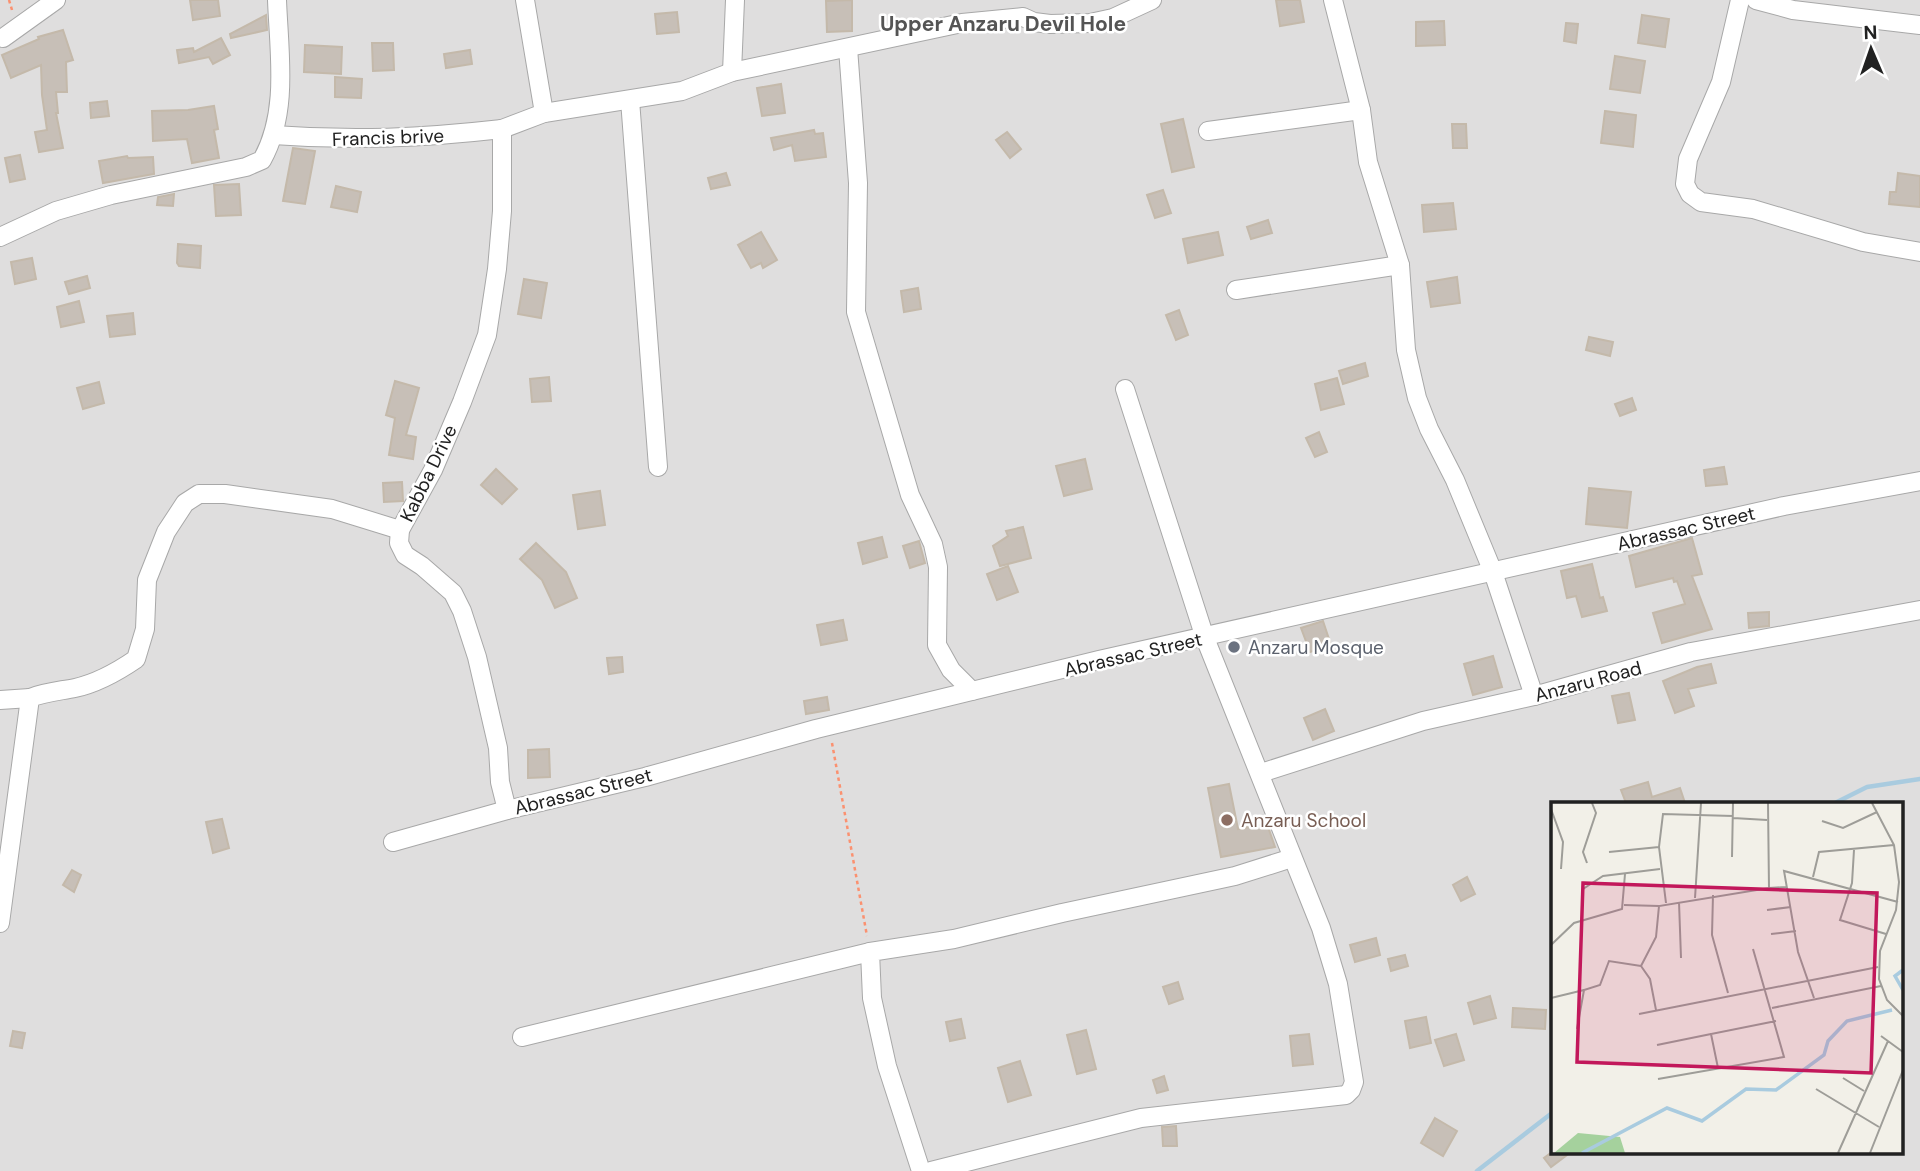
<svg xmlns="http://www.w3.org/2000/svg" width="1920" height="1171" viewBox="0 0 1920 1171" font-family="'DM Sans',sans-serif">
  <rect width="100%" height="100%" fill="#f2f0e8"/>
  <!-- residential -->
  <path fill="#dfdede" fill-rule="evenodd" d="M0 0H1920V1171H0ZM1552 804H1901V1152H1552Z"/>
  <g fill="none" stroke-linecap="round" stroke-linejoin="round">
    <!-- stream -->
    <g stroke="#a9cbdf" stroke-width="4.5">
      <path d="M1833 804 1867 787 1920 779"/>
      <path d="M1477 1171 1552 1113"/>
    </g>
  </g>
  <!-- building -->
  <g fill="#c7bfb7" stroke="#c4b9aa" stroke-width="2">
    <path d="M190 0H218L220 16 193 20Z"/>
    <path d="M852 0V31L827 32 826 1Z"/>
    <path d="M1276 0H1300L1304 22 1280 26Z"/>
    <path d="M677 12 679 32 657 34 655 14Z"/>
    <path d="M266 15 267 30 231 38 230 34Z"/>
    <path d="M1642 15 1669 19 1665 47 1638 43Z"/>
    <path d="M1444 21 1445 45 1416 46V22Z"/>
    <path d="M1566 23 1578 24 1576 43 1564 41Z"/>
    <path d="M63 30 73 60 66 62 67 92H56L58 113H56L63 148 39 152 35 132 47 130 42 95 41 65 11 78 2 55 39 39 38 37Z"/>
    <path d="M221 38 230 55 213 64 209 57 179 63 177 50 193 48 194 52Z"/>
    <path d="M372 43H393L394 70 373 71Z"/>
    <path d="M305 45 342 47 341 74 304 72Z"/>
    <path d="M470 50 472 64 446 68 444 54Z"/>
    <path d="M1615 56 1645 61 1640 93 1610 89Z"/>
    <path d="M335 77 362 79 361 98 335 97Z"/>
    <path d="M781 84 785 113 762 116 757 88Z"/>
    <path d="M107 101 109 116 91 118 90 103Z"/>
    <path d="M214 106 218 129 214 130 219 158 192 163 187 139 153 141 152 111 188 110Z"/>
    <path d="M1605 111 1636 115 1633 147 1601 143Z"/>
    <path d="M1183 119 1194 167 1172 172 1161 124Z"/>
    <path d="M1452 124H1466L1467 148H1453Z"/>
    <path d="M814 130 815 134 823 133 826 157 795 161 792 145 774 150 771 138Z"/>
    <path d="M1007 132 1021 149 1010 158 996 140Z"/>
    <path d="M293 148 315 151 305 204 283 201Z"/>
    <path d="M20 155 25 179 10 182 5 158Z"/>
    <path d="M127 156 128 158 153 157 154 174 103 183 99 161Z"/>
    <path d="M726 173 730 185 711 189 708 178Z"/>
    <path d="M1898 173 1920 176V207L1889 204 1890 192H1896Z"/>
    <path d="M239 184 241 215 216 216 214 185Z"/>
    <path d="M336 186 361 192 357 212 331 207Z"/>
    <path d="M1163 190 1171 213 1155 218 1147 195Z"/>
    <path d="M174 194 173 206 157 205 158 197Z"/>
    <path d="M1453 203 1456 229 1424 232 1422 205Z"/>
    <path d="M1268 220 1272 233 1251 239 1247 227Z"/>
    <path d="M761 232 777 260 763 268 761 263 751 268 738 245Z"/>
    <path d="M1218 232 1223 255 1188 263 1183 239Z"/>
    <path d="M178 244 201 246 200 268 179 266 177 263Z"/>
    <path d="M32 258 36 279 15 284 11 262Z"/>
    <path d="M87 276 90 288 69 294 65 282Z"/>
    <path d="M1457 277 1460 303 1431 307 1427 282Z"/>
    <path d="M524 279 547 283 541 318 518 314Z"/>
    <path d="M918 288 921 309 904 312 901 291Z"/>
    <path d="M79 301 84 322 61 327 57 307Z"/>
    <path d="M1179 310 1188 335 1176 340 1166 315Z"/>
    <path d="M133 313 135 334 110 337 107 316Z"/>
    <path d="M1589 337 1613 342 1610 356 1586 350Z"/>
    <path d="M1365 363 1368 376 1343 384 1339 371Z"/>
    <path d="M549 377 551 401 532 402 530 379Z"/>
    <path d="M1337 378 1344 404 1321 410 1315 384Z"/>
    <path d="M395 381 419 388 406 435 416 437 413 459 389 455 395 418 386 415Z"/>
    <path d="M99 382 104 403 83 409 77 388Z"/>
    <path d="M1632 398 1636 410 1620 416 1615 404Z"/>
    <path d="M1319 432 1327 452 1315 457 1306 438Z"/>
    <path d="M1085 459 1092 489 1064 496 1056 466Z"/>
    <path d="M1724 467 1727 484 1706 486 1704 470Z"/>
    <path d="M496 469 517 489 502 504 481 485Z"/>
    <path d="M402 482 403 501 384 502 383 483Z"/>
    <path d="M1589 488 1631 492 1627 528 1586 524Z"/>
    <path d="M600 491 605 525 578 529 573 495Z"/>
    <path d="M1023 527 1031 558 1000 566 993 546 1008 536 1006 531Z"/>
    <path d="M882 537 887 557 863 564 858 543Z"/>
    <path d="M1692 538 1702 574 1692 576 1712 629 1662 643 1653 613 1685 604 1677 581 1674 582 1673 578 1636 587 1629 556Z"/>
    <path d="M919 541 925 563 910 568 903 546Z"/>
    <path d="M536 543 566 572 577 598 555 608 542 580 520 559Z"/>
    <path d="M1592 564 1600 598 1603 597 1607 611 1582 617 1576 596 1567 598 1561 571Z"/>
    <path d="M1008 566 1018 592 997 600 987 574Z"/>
    <path d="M1769 612V626L1749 628 1748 613Z"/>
    <path d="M843 620 847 640 821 645 817 625Z"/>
    <path d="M1323 621 1331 645 1310 652 1301 628Z"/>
    <path d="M1493 656 1502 687 1473 695 1464 664Z"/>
    <path d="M622 657 623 672 609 674 607 658Z"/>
    <path d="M1711 664 1716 683 1688 689 1694 706 1675 713 1663 681 1697 667Z"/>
    <path d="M1629 693 1635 720 1618 723 1612 696Z"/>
    <path d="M827 697 829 710 806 714 804 701Z"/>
    <path d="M1325 709 1334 731 1313 740 1304 718Z"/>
    <path d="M549 749 550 777 528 778V750Z"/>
    <path d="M1648 782 1652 797 1680 788 1685 803H1626L1621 790Z"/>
    <path d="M1229 784 1238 829 1267 824 1275 847 1221 857 1208 788Z"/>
    <path d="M222 819 229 848 213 853 206 822Z"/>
    <path d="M72 870 81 875 74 892 63 885Z"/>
    <path d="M1467 877 1475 894 1461 901 1453 885Z"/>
    <path d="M1376 938 1380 955 1355 962 1350 945Z"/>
    <path d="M1405 955 1408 966 1391 971 1388 959Z"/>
    <path d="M1178 982 1183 999 1169 1004 1163 987Z"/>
    <path d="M1490 996 1496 1018 1474 1024 1468 1003Z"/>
    <path d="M1513 1008 1546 1010 1545 1029 1512 1027Z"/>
    <path d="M1426 1017 1431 1043 1410 1048 1405 1021Z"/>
    <path d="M961 1019 965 1038 950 1041 946 1022Z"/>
    <path d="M1086 1030 1096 1069 1077 1074 1067 1035Z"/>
    <path d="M13 1031 25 1033 22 1048 10 1046Z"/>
    <path d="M1309 1034 1313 1064 1293 1066 1290 1036Z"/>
    <path d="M1456 1034 1464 1060 1444 1066 1435 1040Z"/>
    <path d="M1020 1061 1031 1095 1008 1102 998 1068Z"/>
    <path d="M1164 1076 1168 1090 1157 1093 1153 1080Z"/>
    <path d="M1435 1118 1457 1131 1443 1156 1421 1143Z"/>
    <path d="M1176 1126 1177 1146H1163L1162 1127Z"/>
    <path d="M1552 1152H1571L1551 1167 1544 1158Z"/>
  </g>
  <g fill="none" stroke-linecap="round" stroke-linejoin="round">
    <defs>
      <g id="street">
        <path d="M525 0 544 113"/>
        <path d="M1333 0 1361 110 1368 162 1400 265 1406 350 1417 398 1429 429 1455 480 1493 572 1534 696"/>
        <path d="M1740 0 1721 82 1688 159 1685 184 1690 194 1701 202 1753 209 1863 242 1920 252"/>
        <path d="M1756 0 1793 10 1920 25"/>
        <path d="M3 38 56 0"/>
        <path d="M848 48 858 183 856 312 910 495 933 544 938 567 937 645 951 670 972 691"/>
        <path d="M732 72 735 0"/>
        <path d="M630 100 658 467"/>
        <path d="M1208 131 1361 110"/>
        <path d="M273 135C354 141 422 138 502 129"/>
        <path d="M0 237 56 211 111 195 246 167 262 160C289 112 279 53 277 0"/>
        <path d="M1236 290 1400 265"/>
        <path d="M0 700 30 698"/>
        <path d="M1261 773 1423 721 1534 696 1691 652 1920 610"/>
        <path d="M507 810 500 782 498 748 477 657 462 611 453 593 422 566 405 555 399 543 400 530 433 470 462 402 487 335 497 269 502 211V129L544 113 682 91 732 72 962 23 1023 17 1034 22 1050 24 1090 23 1113 18 1152 0"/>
        <path d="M393 842 507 810 645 777 816 729 1099 660 1784 506 1920 481"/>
        <path d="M0 923 30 698C45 692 60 691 75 688 98 683 117 672 136 659L145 629 147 580 166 532 185 503 199 494H225L332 509 400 530"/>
        <path d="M522 1037 870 952"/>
        <path d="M921 1171 887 1066 872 998 870 952 954 939 1062 913 1235 876 1292 858"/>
        <path d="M931 1171 1141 1118 1346 1095 1351 1090 1354 1082 1338 984 1321 928 1205 638 1125 389"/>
      </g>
    </defs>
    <!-- street casing -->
    <use href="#street" stroke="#a8a8a8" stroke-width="20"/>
    <!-- path -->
    <g stroke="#fb9170" stroke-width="2.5" stroke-dasharray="3.5 3.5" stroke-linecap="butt">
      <path d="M9 0 12 10"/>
      <path d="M832 743 867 936"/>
    </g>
    <!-- street -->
    <use href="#street" stroke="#fff" stroke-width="18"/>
  </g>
  <!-- markers -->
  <circle fill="#6b7280" stroke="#fff" stroke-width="2.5" cx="1234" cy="647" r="7"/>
  <circle fill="#8d6e63" stroke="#fff" stroke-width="2.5" cx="1227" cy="820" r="7"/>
  <g text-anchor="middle" stroke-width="5" stroke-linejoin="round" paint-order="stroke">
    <!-- street labels -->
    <g font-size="19" fill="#212121" stroke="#fff">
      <text transform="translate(388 137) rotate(-2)" y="7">Francis brive</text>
      <text transform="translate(428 473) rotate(-64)" y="7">Kabba Drive</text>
      <text transform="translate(1686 528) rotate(-13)" y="7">Abrassac Street</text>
      <text transform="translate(1133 654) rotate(-13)" y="7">Abrassac Street</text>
      <text transform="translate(1588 681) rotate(-15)" y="7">Anzaru Road</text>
      <text transform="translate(583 791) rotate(-14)" y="7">Abrassac Street</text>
    </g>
    <!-- worship labels -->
    <g font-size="19" fill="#5b616d" stroke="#fff" text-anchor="start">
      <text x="1248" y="654">Anzaru Mosque</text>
    </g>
    <!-- education labels -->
    <g font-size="19" fill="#785e54" stroke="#fff" text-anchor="start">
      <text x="1241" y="827">Anzaru School</text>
    </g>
    <!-- neighbourhood labels -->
    <g font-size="21" font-weight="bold" fill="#545454" stroke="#fff">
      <text x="1003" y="31">Upper Anzaru Devil Hole</text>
    </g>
  </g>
  <!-- overview -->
  <g transform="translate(1551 802)">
    <rect width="352" height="352" fill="#f2f0e8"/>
    <path d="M27 331 69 335 74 351H3Z" fill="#a5d19d"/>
    <path fill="none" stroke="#a9cbdf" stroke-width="3.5" d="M352 168 344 174 352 188M31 351 116 306 151 319 195 287 225 288 273 253 277 239 296 219 341 208"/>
    <path fill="none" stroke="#9e9d98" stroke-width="2" d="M217 1 218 86 235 85M321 1 343 43 348 80 345 108 329 149 328 177 336 198 352 214M0 7 12 40 10 67M182 16 216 18M271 19 292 26 326 10M303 48 301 81 289 118 335 132M58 50 108 45M181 55 182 1M36 61 32 50 45 11 41 1M262 75 268 50 343 43M32 87 52 74 109 67M162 93 161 133 177 191M144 96 150 1M128 100 130 156M115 101 108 45 112 12 182 14M73 103 108 104M216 108 240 105M220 132 245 129M0 143 23 121 71 107 74 72M90 164 105 135 108 104 218 86M90 164 99 177 105 208M0 196 33 188M263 196 247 150 233 69 347 100M221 206 330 184M88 212 327 165M26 227 33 188 49 183 58 159 90 164M330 234 352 250M106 243 160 232M167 266 160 232 225 219M292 276 313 289M107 277 233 255 202 147M265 287 328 325M287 351 337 239M319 351 352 268"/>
    <path fill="#c2185b" fill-opacity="0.15" stroke="#c2185b" stroke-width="3.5" d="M32 81 326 91 320 271 26 260Z"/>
    <rect width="352" height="352" fill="none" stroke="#212121" stroke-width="3.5"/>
  </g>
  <!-- north arrow -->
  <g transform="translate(1871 49) rotate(358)" stroke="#ffffff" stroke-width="5" paint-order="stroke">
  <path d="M0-5L12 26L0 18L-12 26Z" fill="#212121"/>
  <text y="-10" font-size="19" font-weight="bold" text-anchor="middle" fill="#212121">N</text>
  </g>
</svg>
